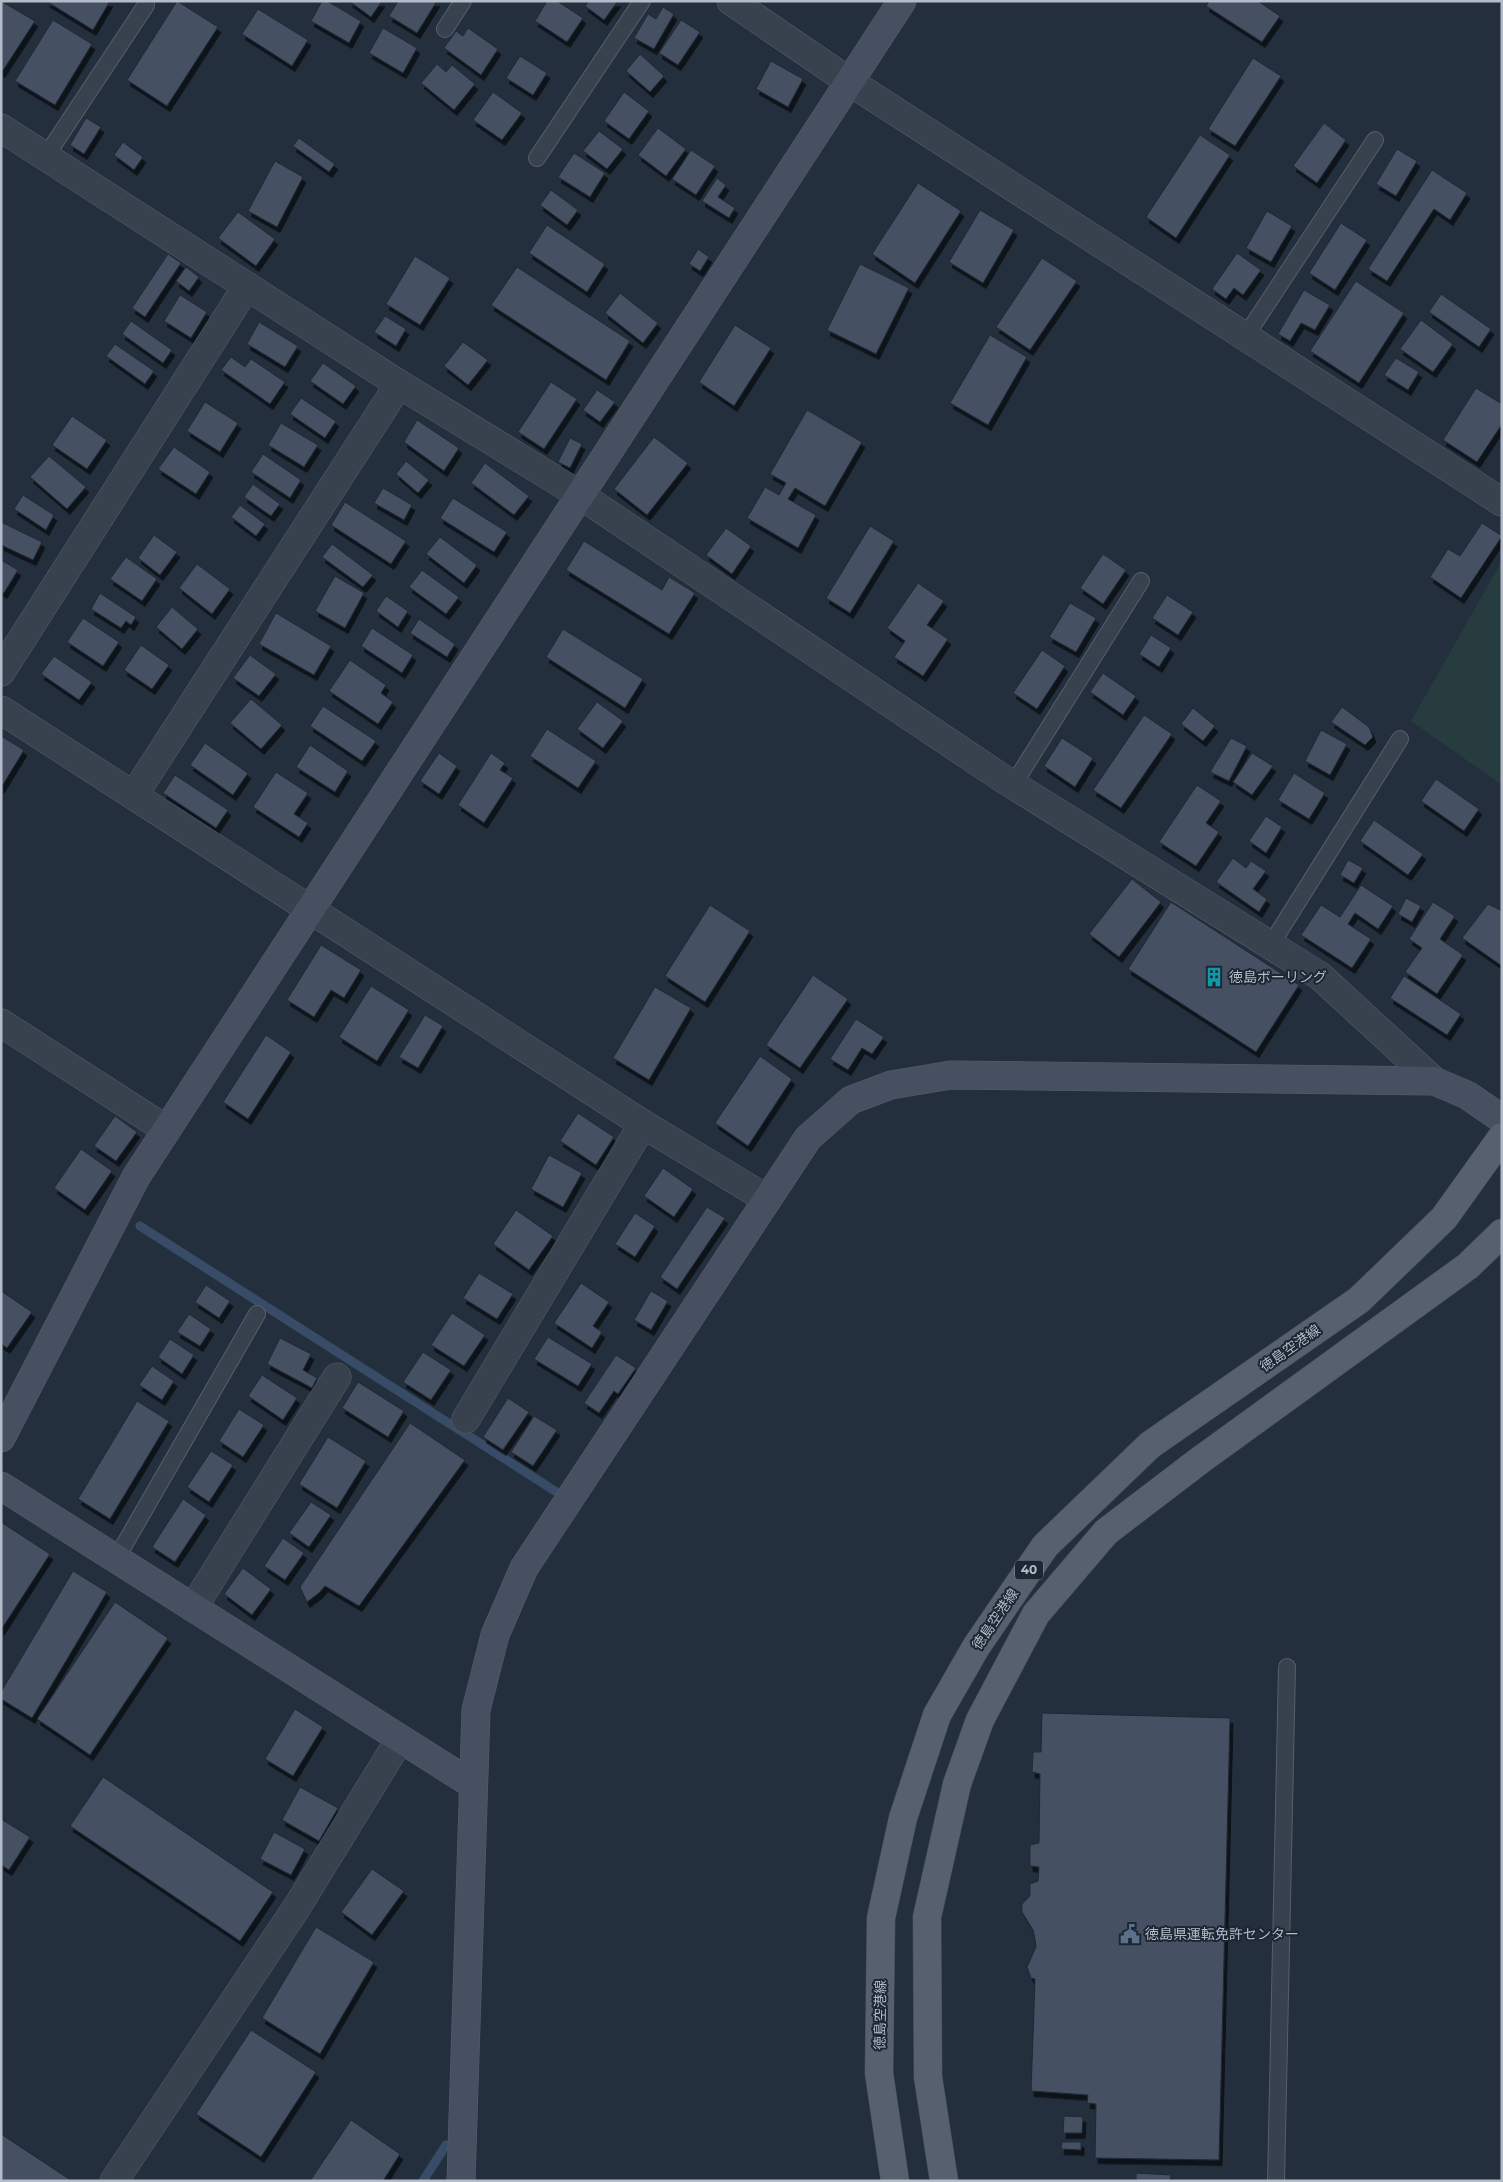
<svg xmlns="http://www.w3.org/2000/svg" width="1503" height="2182" viewBox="0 0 1503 2182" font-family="Montserrat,'Noto Sans JP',sans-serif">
  <defs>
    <filter id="shadow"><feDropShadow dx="3" dy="5.5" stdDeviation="0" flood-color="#0009"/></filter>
  </defs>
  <rect width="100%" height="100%" fill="#242f3e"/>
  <!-- green -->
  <path fill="#263c3f" d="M1502 561V785L1411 721Z"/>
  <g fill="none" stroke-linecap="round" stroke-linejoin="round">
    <!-- stream -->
    <g stroke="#394c67" stroke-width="9">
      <path d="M140 1226 555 1491"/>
      <path d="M423 2181 446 2145"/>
    </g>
  </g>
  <!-- building -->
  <g fill="#455162" stroke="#1f2835" filter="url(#shadow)">
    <path d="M1 1 35 21 2 72 1 71Z"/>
    <path d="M46 1H110L93 30Z"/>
    <path d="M177 1 218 27 167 106 127 80Z"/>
    <path d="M322 1H327L361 21 349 43 311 21Z"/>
    <path d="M349 1H382L371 17Z"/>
    <path d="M398 1H437L417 33 389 16Z"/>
    <path d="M547 1H557L583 18 567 42 535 21Z"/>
    <path d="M589 1H618L604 20 585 6Z"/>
    <path d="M1209 1H1258L1280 16 1262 42 1206 6Z"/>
    <path d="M663 7 674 14 654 49 634 38 648 14 656 19Z"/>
    <path d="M258 9 308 40 292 66 242 34Z"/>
    <path d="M53 20 92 44 55 105 15 81Z"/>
    <path d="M681 20 700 32 678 65 659 53Z"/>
    <path d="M383 28 417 48 403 73 369 53Z"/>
    <path d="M468 28 498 49 481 75 444 48 456 31 463 36Z"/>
    <path d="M640 54 664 76 650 92 626 71Z"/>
    <path d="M520 56 547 73 533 95 506 78Z"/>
    <path d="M1253 58 1281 76 1235 146 1208 129Z"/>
    <path d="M771 61 803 79 788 107 756 89Z"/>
    <path d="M437 64 446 72 452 65 475 84 454 110 421 83Z"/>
    <path d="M493 92 522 113 502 140 473 120Z"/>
    <path d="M624 92 649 111 629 139 604 121Z"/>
    <path d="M86 118 101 127 84 154 70 145Z"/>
    <path d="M1324 123 1346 140 1317 183 1293 166Z"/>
    <path d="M658 128 686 149 666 176 638 155Z"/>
    <path d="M599 131 623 149 607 169 583 151Z"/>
    <path d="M1200 135 1230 155 1176 238 1146 217Z"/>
    <path d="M299 138 335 164 329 172 293 146Z"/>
    <path d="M123 142 143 157 134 170 114 155Z"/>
    <path d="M1397 149 1417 161 1396 196 1376 184Z"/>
    <path d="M691 150 715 166 696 195 672 179Z"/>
    <path d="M574 153 605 173 590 197 558 177Z"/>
    <path d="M275 161 303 177 277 227 248 211Z"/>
    <path d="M1432 170 1467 193 1450 220 1434 209 1387 281 1368 269Z"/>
    <path d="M717 178 726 185 718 197 735 208 729 218 702 201Z"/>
    <path d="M918 183 961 211 915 283 872 254Z"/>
    <path d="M551 190 578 210 567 225 540 205Z"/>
    <path d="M980 210 1014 230 983 283 949 262Z"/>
    <path d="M1267 211 1292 226 1271 262 1246 248Z"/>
    <path d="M238 212 275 239 256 266 218 238Z"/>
    <path d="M1341 223 1367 240 1335 290 1309 273Z"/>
    <path d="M547 225 605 264 587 292 529 253Z"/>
    <path d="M698 249 709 257 700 271 689 264Z"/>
    <path d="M1237 253 1261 270 1243 295 1234 288 1226 299 1212 289Z"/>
    <path d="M168 254 181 263 145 317 132 308Z"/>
    <path d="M415 256 450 278 420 325 386 304Z"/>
    <path d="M1042 258 1077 281 1030 350 996 327Z"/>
    <path d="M860 264 909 288 876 354 827 330Z"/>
    <path d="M186 267 199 277 189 291 176 281Z"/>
    <path d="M517 267 630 341 606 380 491 305Z"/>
    <path d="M1356 281 1404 313 1359 383 1310 351Z"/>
    <path d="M1304 290 1330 305 1315 330 1301 323 1290 341 1278 334Z"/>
    <path d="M620 293 658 323 643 343 605 313Z"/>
    <path d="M1441 294 1491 329 1479 347 1429 312Z"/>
    <path d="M180 295 207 312 191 338 164 321Z"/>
    <path d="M385 316 406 329 396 346 374 332Z"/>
    <path d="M1421 320 1453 344 1433 372 1400 349Z"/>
    <path d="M131 321 172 350 163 363 122 334Z"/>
    <path d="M259 322 298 346 285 367 247 344Z"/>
    <path d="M735 325 771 348 734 406 699 382Z"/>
    <path d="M990 335 1027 357 988 425 950 403Z"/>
    <path d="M463 342 488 360 468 385 444 366Z"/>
    <path d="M115 344 154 371 145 384 106 356Z"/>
    <path d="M231 357 245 367 251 359 285 382 270 404 221 370Z"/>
    <path d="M1396 358 1419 372 1408 390 1384 375Z"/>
    <path d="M323 363 356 386 343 404 310 381Z"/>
    <path d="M551 382 577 399 544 449 518 432Z"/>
    <path d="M1476 388 1502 404V424L1477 462 1443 440Z"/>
    <path d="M597 390 615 402 600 422 583 410Z"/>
    <path d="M301 398 336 421 325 438 290 414Z"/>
    <path d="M205 402 238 423 220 452 187 431Z"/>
    <path d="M807 410 862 442 825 506 795 488 788 499 816 515 798 548 747 518 765 487 779 495 786 483 770 474Z"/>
    <path d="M72 416 107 440 87 469 52 445Z"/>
    <path d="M417 420 459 448 444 471 404 442Z"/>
    <path d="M281 423 318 445 304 467 268 445Z"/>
    <path d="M654 437 688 463 647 515 614 489Z"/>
    <path d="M570 438 582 444 570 468 558 462Z"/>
    <path d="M174 447 210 472 196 494 158 469Z"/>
    <path d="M263 454 301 480 290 498 251 472Z"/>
    <path d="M49 456 86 487 67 509 30 477Z"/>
    <path d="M406 461 429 480 418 493 396 474Z"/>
    <path d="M485 463 529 496 514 515 471 483Z"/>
    <path d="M253 484 280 504 271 516 244 497Z"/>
    <path d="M383 488 412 505 404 520 374 503Z"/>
    <path d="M23 495 54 515 46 530 14 509Z"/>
    <path d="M453 498 507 532 494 552 440 518Z"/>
    <path d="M345 502 406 541 391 564 331 525Z"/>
    <path d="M240 505 265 524 256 536 231 517Z"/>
    <path d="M1 522 42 542 33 560 1 545Z"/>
    <path d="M1482 523 1502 536 1461 598 1430 577 1448 549 1460 556Z"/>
    <path d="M870 526 894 541 850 613 826 598Z"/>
    <path d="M726 528 751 546 732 574 706 555Z"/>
    <path d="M154 535 177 552 160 575 138 558Z"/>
    <path d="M440 537 477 565 464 583 426 554Z"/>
    <path d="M584 541 662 590 669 577 695 593 669 634 566 570Z"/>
    <path d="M332 544 373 575 363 587 322 557Z"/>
    <path d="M1103 554 1126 570 1103 604 1080 588Z"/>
    <path d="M126 557 157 579 142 601 110 579Z"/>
    <path d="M1 560 18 570 4 593 1 591Z"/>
    <path d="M197 564 230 589 212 614 179 588Z"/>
    <path d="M422 570 459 597 446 614 409 587Z"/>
    <path d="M335 576 364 593 345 628 315 611Z"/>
    <path d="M918 583 944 601 927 625 948 639 923 676 894 657 905 641 887 628Z"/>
    <path d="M100 593 136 617 131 625 126 621 121 628 91 609Z"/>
    <path d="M1167 595 1193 612 1178 635 1152 618Z"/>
    <path d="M386 596 408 611 398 627 376 611Z"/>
    <path d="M1070 603 1096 618 1076 652 1049 637Z"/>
    <path d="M172 607 198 629 182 649 156 627Z"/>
    <path d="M276 613 331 646 314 675 259 644Z"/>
    <path d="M83 618 119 642 103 666 67 642Z"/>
    <path d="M419 619 455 644 447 657 410 633Z"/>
    <path d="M372 628 413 655 402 673 361 646Z"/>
    <path d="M563 629 643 679 625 708 546 657Z"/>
    <path d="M1151 635 1171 648 1159 667 1139 654Z"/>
    <path d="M141 645 169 665 152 689 124 670Z"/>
    <path d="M1042 650 1065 666 1037 709 1013 693Z"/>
    <path d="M250 655 276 674 259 696 233 678Z"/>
    <path d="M54 656 92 682 79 700 41 674Z"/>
    <path d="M350 660 386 685 381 693 393 702 378 724 329 691Z"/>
    <path d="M1103 673 1136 696 1123 715 1090 692Z"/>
    <path d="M251 699 282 725 261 749 230 723Z"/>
    <path d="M597 702 623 721 603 748 577 729Z"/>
    <path d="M323 706 376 741 362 761 310 726Z"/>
    <path d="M1342 707 1369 727 1373 737 1365 745 1331 722Z"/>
    <path d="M1193 708 1215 726 1203 741 1181 724Z"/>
    <path d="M1144 715 1172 734 1121 808 1093 790Z"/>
    <path d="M547 729 596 761 578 788 530 756Z"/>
    <path d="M1321 730 1347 744 1330 775 1305 761Z"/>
    <path d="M1 736 24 750 1 788Z"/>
    <path d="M1062 738 1093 758 1075 787 1044 766Z"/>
    <path d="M1231 738 1247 746 1229 781 1210 772Z"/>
    <path d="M205 743 248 773 233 795 190 765Z"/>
    <path d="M310 745 348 771 335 792 296 767Z"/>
    <path d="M439 753 457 766 439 794 420 781Z"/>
    <path d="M491 753 505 763 500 770 513 778 484 823 458 805Z"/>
    <path d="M1252 753 1273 766 1252 795 1233 782Z"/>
    <path d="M276 772 308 793 294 814 308 823 299 837 253 807Z"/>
    <path d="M1294 773 1325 793 1309 819 1278 800Z"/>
    <path d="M175 775 228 810 216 828 163 793Z"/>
    <path d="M1436 779 1479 809 1464 831 1421 801Z"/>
    <path d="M1197 785 1221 801 1206 823 1219 832 1196 866 1159 842Z"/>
    <path d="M1266 816 1282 827 1266 853 1249 841Z"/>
    <path d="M1374 820 1423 854 1408 875 1360 841Z"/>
    <path d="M1233 858 1246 868 1251 861 1266 871 1253 889 1267 899 1259 912 1216 882Z"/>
    <path d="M1348 860 1363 868 1354 883 1340 875Z"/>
    <path d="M1132 879 1161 902 1119 957 1089 934Z"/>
    <path d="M1361 885 1393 906 1378 929 1355 913 1348 924 1371 939 1352 968 1301 935 1321 905 1340 917Z"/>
    <path d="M1406 898 1421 906 1412 922 1398 914Z"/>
    <path d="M1171 902 1299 985 1256 1052 1128 969Z"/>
    <path d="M1433 902 1455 916 1440 939 1463 955 1437 994 1405 972 1422 948 1409 939Z"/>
    <path d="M1488 904 1502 911V966L1462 938Z"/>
    <path d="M710 905 750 931 705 1002 665 976Z"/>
    <path d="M321 945 361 970 344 998 331 990 314 1017 287 1000Z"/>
    <path d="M813 975 848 999 800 1068 766 1045Z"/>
    <path d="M1404 976 1461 1014 1447 1035 1390 998Z"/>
    <path d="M371 986 409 1010 377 1061 339 1037Z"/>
    <path d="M655 987 691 1008 649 1080 613 1058Z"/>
    <path d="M425 1015 443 1026 418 1068 399 1057Z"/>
    <path d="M856 1019 884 1037 872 1054 862 1048 848 1070 830 1059Z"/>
    <path d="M266 1035 291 1052 248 1119 223 1102Z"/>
    <path d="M760 1056 792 1079 748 1146 715 1123Z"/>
    <path d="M578 1113 614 1137 596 1165 560 1141Z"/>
    <path d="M115 1116 137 1132 116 1161 94 1146Z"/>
    <path d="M81 1149 112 1171 85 1210 54 1188Z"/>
    <path d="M549 1155 582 1173 563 1207 531 1189Z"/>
    <path d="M663 1168 693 1189 674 1217 644 1196Z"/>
    <path d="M707 1207 725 1218 677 1289 660 1277Z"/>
    <path d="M516 1210 553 1236 529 1270 493 1244Z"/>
    <path d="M635 1213 655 1226 635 1257 615 1244Z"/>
    <path d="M479 1273 513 1294 497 1319 463 1298Z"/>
    <path d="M581 1283 609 1302 593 1326 602 1332 592 1348 554 1323Z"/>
    <path d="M206 1285 230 1301 219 1318 195 1302Z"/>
    <path d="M1 1291 32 1312 7 1348 1 1344Z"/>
    <path d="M651 1291 668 1301 651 1330 634 1320Z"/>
    <path d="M452 1313 485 1335 464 1366 431 1345Z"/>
    <path d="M189 1314 211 1329 200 1346 177 1332Z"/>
    <path d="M548 1337 592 1364 578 1386 534 1359Z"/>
    <path d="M280 1338 311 1354 303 1370 317 1378 312 1388 267 1364Z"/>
    <path d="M170 1339 194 1355 182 1374 158 1357Z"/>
    <path d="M423 1352 451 1370 431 1400 403 1382Z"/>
    <path d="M616 1355 636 1368 618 1394 614 1391 599 1413 584 1403Z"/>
    <path d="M152 1366 174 1381 162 1400 139 1385Z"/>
    <path d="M262 1375 297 1398 283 1420 248 1396Z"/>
    <path d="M358 1382 404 1411 388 1437 342 1408Z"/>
    <path d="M508 1398 529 1412 503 1450 483 1437Z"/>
    <path d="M137 1401 169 1421 110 1519 78 1499Z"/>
    <path d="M239 1409 264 1425 243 1457 219 1441Z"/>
    <path d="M534 1416 557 1430 533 1466 511 1452Z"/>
    <path d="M410 1423 465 1460 359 1606 325 1586 319 1593 307 1602 300 1587Z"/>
    <path d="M328 1437 366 1461 337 1508 299 1484Z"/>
    <path d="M211 1451 233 1465 209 1502 187 1487Z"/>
    <path d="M183 1499 206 1515 175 1562 152 1547Z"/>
    <path d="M311 1502 331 1515 309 1547 289 1533Z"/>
    <path d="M1 1522 50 1554 1 1630Z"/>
    <path d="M283 1538 304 1553 285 1580 264 1566Z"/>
    <path d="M243 1568 271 1589 252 1615 224 1594Z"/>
    <path d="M73 1571 107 1592 32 1718 1 1699V1692Z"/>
    <path d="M115 1602 168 1638 90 1755 37 1719Z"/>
    <path d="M295 1709 323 1727 293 1776 265 1759Z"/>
    <path d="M1042 1713 1230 1718 1219 2160 1095 2158 1096 2104 1087 2103 1088 2095 1031 2091 1035 1979 1031 1978 1027 1967 1036 1947 1035 1939 1033 1930 1022 1912V1904L1030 1896V1884L1038 1881 1039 1867 1030 1866V1845L1039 1843 1040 1774 1032 1772 1033 1752H1041Z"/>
    <path d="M103 1777 273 1892 240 1941 70 1826Z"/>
    <path d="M300 1787 338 1808 319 1841 282 1820Z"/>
    <path d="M1 1819 30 1837 9 1870 1 1865Z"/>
    <path d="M274 1832 305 1849 291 1875 260 1859Z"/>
    <path d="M372 1869 404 1891 372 1935 341 1912Z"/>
    <path d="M316 1927 374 1962 320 2054 262 2018Z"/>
    <path d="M251 2030 316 2072 261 2157 196 2114Z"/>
    <path d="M1064 2116 1083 2117 1082 2133H1063Z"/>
    <path d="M351 2120 400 2154 383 2181H310Z"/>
    <path d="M1 2134 72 2181H1Z"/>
    <path d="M1062 2142H1081V2150L1061 2149Z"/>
    <path d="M1136 2173 1171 2175 1170 2181H1136Z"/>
  </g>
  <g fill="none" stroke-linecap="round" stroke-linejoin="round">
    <defs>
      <g id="lane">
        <path d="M445 29 463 1"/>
        <path d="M46 156 146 5"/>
        <path d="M537 158 642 1"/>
        <path d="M1245 337 1375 140"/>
        <path d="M1013 785 1141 581"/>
        <path d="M1270 946 1400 739"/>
        <path d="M116 1559 257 1314"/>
        <path d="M1276 2181 1287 1667"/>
      </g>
      <g id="street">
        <path d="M731 1 850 82 1502 502"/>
        <path d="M1 128 399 384 580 495 999 776 1320 976 1434 1081"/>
        <path d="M1 672 247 286"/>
        <path d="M1 710 643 1124 767 1199"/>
        <path d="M134 795 399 384"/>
        <path d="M1 1023 167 1130"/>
        <path d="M466 1419 643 1124"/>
        <path d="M193 1608 337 1377"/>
        <path d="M114 2181 297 1907 400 1739"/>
      </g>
      <g id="secondary">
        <path d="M1 1438 136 1177 902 1"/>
        <path d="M1 1486 472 1784"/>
        <path d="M461 2181 476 1710 495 1635 524 1568 808 1138 851 1100 891 1085 951 1075 1434 1081 1467 1095 1502 1119"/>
      </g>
      <g id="primary">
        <path d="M895 2181 879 2073 881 1918 903 1818 937 1715 976 1647 1045 1546 1150 1445 1359 1300 1444 1218 1502 1137"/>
        <path d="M944 2181 928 2077 927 1917 957 1784 980 1720 1036 1614 1106 1532 1199 1461 1468 1266 1502 1233"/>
      </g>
    </defs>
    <!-- lane casing -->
    <use href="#lane" stroke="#565f6c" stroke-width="18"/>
    <!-- street casing -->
    <use href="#street" stroke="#565f6c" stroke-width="29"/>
    <!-- secondary casing -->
    <use href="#secondary" stroke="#565f6c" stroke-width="29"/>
    <!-- primary casing -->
    <use href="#primary" stroke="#414a57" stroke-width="29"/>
    <!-- lane -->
    <use href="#lane" stroke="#38414e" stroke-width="16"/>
    <!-- street -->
    <use href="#street" stroke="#38414e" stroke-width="28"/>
    <!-- secondary -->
    <use href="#secondary" stroke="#465061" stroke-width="28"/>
    <!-- primary -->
    <use href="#primary" stroke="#56606e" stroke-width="28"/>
  </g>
  <!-- icons -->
  <defs>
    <symbol id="building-bare" viewBox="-9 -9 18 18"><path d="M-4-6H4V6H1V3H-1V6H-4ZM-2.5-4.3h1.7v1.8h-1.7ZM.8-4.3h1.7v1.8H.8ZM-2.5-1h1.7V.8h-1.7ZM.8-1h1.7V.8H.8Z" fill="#0f9aa8" stroke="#1d2633" stroke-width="2.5" paint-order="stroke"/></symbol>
    <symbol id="civic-bare" viewBox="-9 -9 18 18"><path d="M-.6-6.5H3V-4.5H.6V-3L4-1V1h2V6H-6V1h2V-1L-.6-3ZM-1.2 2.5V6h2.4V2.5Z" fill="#5c6f8a" stroke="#1d2633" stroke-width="2.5" paint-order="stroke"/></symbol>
  </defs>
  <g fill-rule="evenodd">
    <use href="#building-bare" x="1200" y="963" width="28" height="28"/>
    <use href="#civic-bare" x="1116" y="1920" width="28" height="28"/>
  </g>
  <g text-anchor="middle" stroke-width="4" stroke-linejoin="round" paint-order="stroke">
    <!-- shield labels -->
    <rect fill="#1d2633" stroke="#878f9c" stroke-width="1" x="1015" y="1560.5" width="28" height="19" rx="4"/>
    <g font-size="12" font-weight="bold" fill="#b4bcc9">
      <text x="1029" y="1574">40</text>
    </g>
    <!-- poi labels -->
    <g font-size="14" fill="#b4bcc9" stroke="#1d2633" text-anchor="start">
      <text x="1229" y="982">徳島ボーリング</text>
      <text x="1145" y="1939">徳島県運転免許センター</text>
    </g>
    <!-- street labels -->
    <g font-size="14" fill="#b4bcc9" stroke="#1d2633">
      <text transform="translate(1290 1348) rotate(-35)" y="5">徳島空港線</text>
      <text transform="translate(995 1619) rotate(-56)" y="5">徳島空港線</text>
      <text transform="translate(880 2015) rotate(-89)" y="5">徳島空港線</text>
    </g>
  </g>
  <!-- border -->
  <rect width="1503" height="2182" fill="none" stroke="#b4bcc9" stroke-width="5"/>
</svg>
